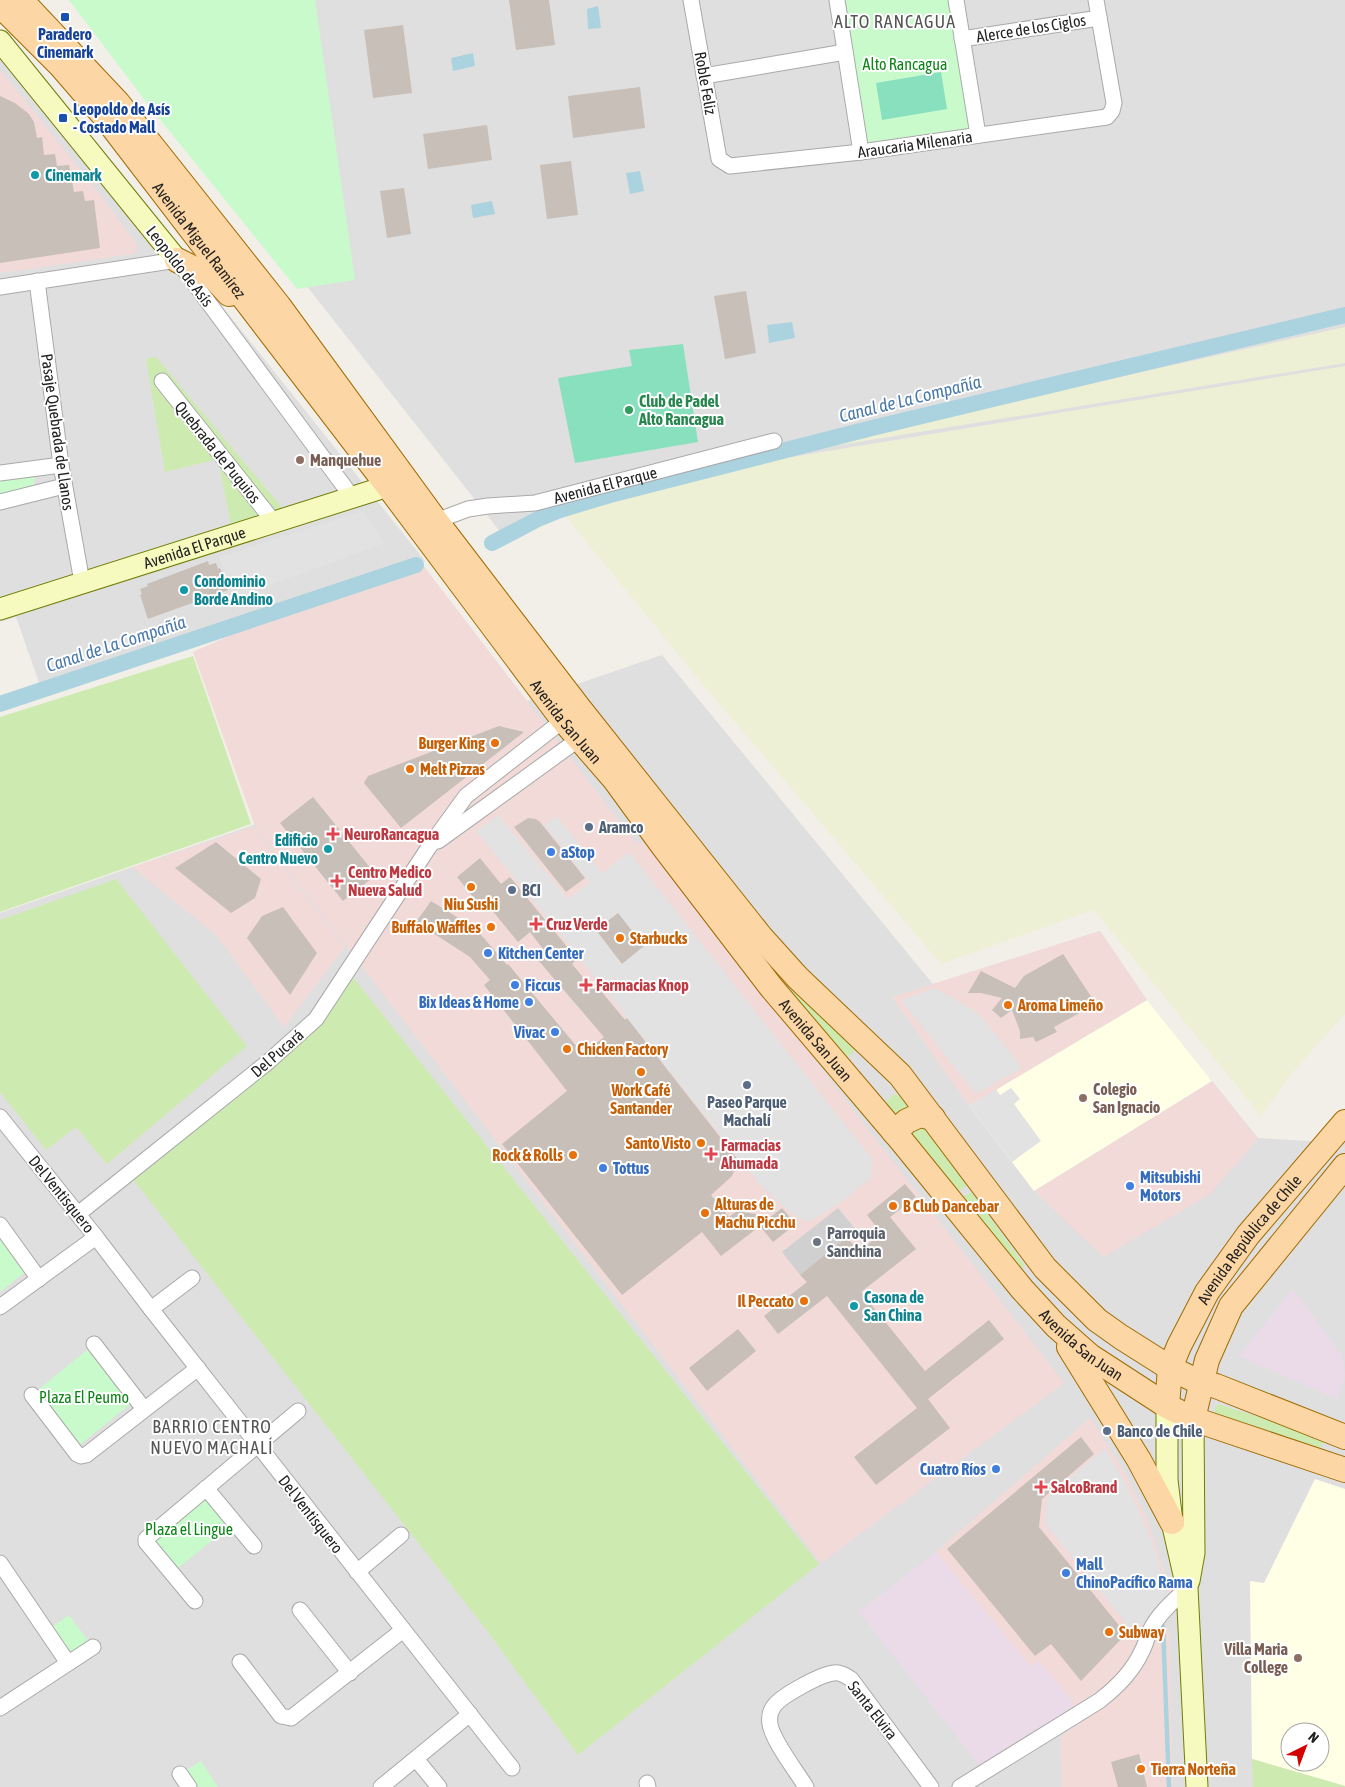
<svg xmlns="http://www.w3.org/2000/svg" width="1345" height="1787" viewBox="0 0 1345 1787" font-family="'Asap Condensed',sans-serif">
  <rect width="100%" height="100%" fill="#f2efe9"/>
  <!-- residential -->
  <g fill="#e0dfdf" fill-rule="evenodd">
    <path d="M72 0H1345V367L660 479 502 534 231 190Z"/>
    <path d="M0 44 156 223 425 561 41 688 16 617 0 622Z"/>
    <path d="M662 655 933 984 1100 931 1147 1000 1258 1138 1345 1143V1787H0V913L256 824 246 797ZM1290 1732H1320V1762H1290Z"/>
  </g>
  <!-- commercial -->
  <g fill="#f2dad9">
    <path d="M0 69 95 188 137 244V249L133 254 0 273Z"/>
    <path d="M423 565 635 842 647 843 1064 1383 821 1563 256 829 193 652 273 616 334 594Z"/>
    <path d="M253 827 345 947 284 1027 215 934 132 867Z"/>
    <path d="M1100 931 1147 1000 969 1106 892 997Z"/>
    <path d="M1212 1081 1258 1139 1210 1194 1103 1257 1034 1191Z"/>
    <path d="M1090 1418 1125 1472 1148 1521 1173 1597 1119 1680 1071 1713 1039 1661 1031 1668 936 1552Z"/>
    <path d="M1160 1623 1166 1624 1169 1633 1173 1787H1062L1060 1737 1098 1710Z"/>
  </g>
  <!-- industrial -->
  <g fill="#ebdbe8">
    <path d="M1293 1289 1342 1356 1345 1375 1337 1399 1239 1356Z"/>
    <path d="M936 1552 1031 1667 1039 1661 1071 1699 1073 1706 1071 1713 981 1767 859 1612Z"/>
  </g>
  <!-- education -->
  <g fill="#ffffe5" fill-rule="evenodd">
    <path d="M1147 1000 1212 1081 1034 1191 969 1106Z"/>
    <path d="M1315 1479 1345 1489V1786L1252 1759 1250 1581 1264 1583ZM1290 1732H1320V1762H1290Z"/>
  </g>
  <!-- religious -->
  <path fill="#d0d0d0" d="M838 1208 856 1230 800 1275 782 1252Z"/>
  <!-- farmland -->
  <g fill="#eef0d5">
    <path d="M1345 327V363L735 462Z"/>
    <path d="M1345 366V1014L1292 1073 1261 1116 1094 910 941 964 694 674 563 513 664 478Z"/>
  </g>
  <!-- grass -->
  <g fill="#cdebb0">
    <path d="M156 357 285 511 231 524 218 459 165 472 146 359Z"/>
    <path d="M193 656 251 824 0 912V717Z"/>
    <path d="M116 879 247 1046 107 1164 76 1127 46 1150 0 1092V920Z"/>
    <path d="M352 976 819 1564 578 1755 485 1628 132 1178Z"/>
    <path d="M795 988 858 1049 844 1059 791 991Z"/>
    <path d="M894 1094 906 1098 967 1186 958 1191 887 1110V1100Z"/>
    <path d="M971 1192 1025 1266 1018 1270 962 1198Z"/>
    <path d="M1218 1404 1298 1430 1323 1442 1321 1448 1218 1414 1215 1413V1408Z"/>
    <path d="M1252 1759 1345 1786V1787H1253Z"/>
  </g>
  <!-- park -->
  <g fill="#c8facc">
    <path d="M69 0H315L355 280 297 289 150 107Z"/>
    <path d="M842 0H950L969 128 863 143Z"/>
    <path d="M35 472 34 485 0 495V479Z"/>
    <path d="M0 1224 33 1266 0 1292Z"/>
    <path d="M94 1344 138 1398 76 1448 32 1395Z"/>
    <path d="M201 1491 230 1526 178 1568 149 1533Z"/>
    <path d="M69 1615 93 1647 68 1663 46 1631Z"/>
    <path d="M201 1761 218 1787H189L180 1774Z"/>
  </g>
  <!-- pitch -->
  <g fill="#88e0be">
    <path d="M941 72 947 109 882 120 876 83Z"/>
    <path d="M683 344 698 442 575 463 558 378 632 366 629 350Z"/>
  </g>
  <!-- parking -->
  <g fill="#e2e2e2">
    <path d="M363 511 385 543 234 598 219 557Z"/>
    <path d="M498 815 568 899 589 882 545 825 556 816 602 873 629 852 872 1159 871 1178 840 1203 808 1222 794 1215 761 1186 560 934 476 831Z"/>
    <path d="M935 988 973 1010 984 1020 1022 1068 976 1094 901 1000Z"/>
    <path d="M1011 1088 1020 1099 1014 1104 1041 1141 1012 1162 969 1106 996 1089 1000 1095Z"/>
    <path d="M1105 1448 1126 1484 1142 1518 1157 1555 1168 1594 1135 1634 1045 1524 1047 1498Z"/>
  </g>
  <!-- water -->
  <g fill="#aad3df">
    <path d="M598 6 601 28 588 29 587 9Z"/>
    <path d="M473 53 475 66 453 71 451 58Z"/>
    <path d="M640 171 644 191 630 194 626 173Z"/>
    <path d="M492 201 495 214 473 218 471 205Z"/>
    <path d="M792 322 795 338 769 343 767 325Z"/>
  </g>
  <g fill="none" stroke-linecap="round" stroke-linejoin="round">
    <!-- stream -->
    <path stroke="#aad3df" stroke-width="4.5" d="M1163 1626 1169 1787"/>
    <!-- canal -->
    <g stroke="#aad3df" stroke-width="16">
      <path d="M492 543 540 518 560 510 610 495 872 428 1345 315"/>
      <path d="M0 704 416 565"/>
    </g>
  </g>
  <!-- building -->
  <g fill="#c7bfb8">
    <path d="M509 0H549L555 45 516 50Z"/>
    <path d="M403 25 412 93 373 98 364 30Z"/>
    <path d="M640 87 645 128 573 138 568 96Z"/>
    <path d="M0 96 15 103 29 114 34 122 37 138 42 137 44 155 55 154 57 166 69 165 74 192 83 191 85 201 94 200 100 248 0 263Z"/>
    <path d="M487 125 492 160 428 169 423 134Z"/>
    <path d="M571 161 578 215 547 219 540 165Z"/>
    <path d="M404 188 411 234 387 238 380 191Z"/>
    <path d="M746 291 756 353 725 359 714 296Z"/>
    <path d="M208 561 209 565 216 563 218 569 220 568 228 590 148 619 140 595 142 594 140 589 148 586 147 584Z"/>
    <path d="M499 726 524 732 401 828 364 783 368 776Z"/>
    <path d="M313 797 376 875 343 901 280 823Z"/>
    <path d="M528 818 536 819 540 822 585 878 566 892 514 827Z"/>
    <path d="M216 842 261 879 255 898 231 913 175 868Z"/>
    <path d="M480 858 501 884 510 877 577 959 572 964 592 988 596 985 625 1020 627 1018 738 1160 732 1176 711 1195 729 1217 737 1211 756 1214 764 1222 782 1208 796 1224 773 1242 760 1226 721 1256 702 1232 622 1295 502 1144 567 1091 484 985 490 980 470 957 416 922 431 901 476 929 507 965 508 964 583 1054 604 1037 538 960 546 953 530 932 518 942 483 899 478 903 457 877Z"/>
    <path d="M283 907 317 953 290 995 247 938 262 916Z"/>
    <path d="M618 913 644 946 622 964 596 930Z"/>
    <path d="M1063 954 1096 1004 1054 1027 1057 1032 1036 1042 1033 1037 1020 1039V1031L1012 1010 1001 1018 992 1010 1002 998 981 993H968L981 971 1015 988 1024 976Z"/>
    <path d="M905 1184 916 1197 890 1217 916 1249 861 1292 925 1371 989 1320 1004 1339 928 1399 950 1428 876 1485 854 1457 917 1408 827 1296 778 1334 764 1316 807 1282 800 1275 847 1237 859 1252 881 1233 867 1215Z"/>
    <path d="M738 1329 756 1351 707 1391 689 1368Z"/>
    <path d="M1081 1437 1094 1454 1042 1499 1039 1527 1126 1634 1081 1681 1051 1644 1035 1656 947 1549Z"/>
    <path d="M1139 1754 1147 1787H1118L1111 1762Z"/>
  </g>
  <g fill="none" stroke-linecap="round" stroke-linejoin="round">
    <defs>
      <g id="street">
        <path d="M691 0 719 159 730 166 861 152 1107 117 1112 111 1114 103 1096 0"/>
        <path d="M837 0 861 152"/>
        <path d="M956 0 978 135"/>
        <path d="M962 39 1099 18"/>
        <path d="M704 76 845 52"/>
        <path d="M37 281 61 465 82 582"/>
        <path d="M0 287 177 260 352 497"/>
        <path d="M162 381 274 522"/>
        <path d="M0 473 61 465"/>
        <path d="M0 502 64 486"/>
        <path id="s1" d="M436 521 468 509 488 506 535 503 774 441"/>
        <path d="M438 841 586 734"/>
        <path d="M0 1117 96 1237 151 1309 512 1768"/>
        <path d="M78 1214 268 1062 316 1019 429 847 466 796 570 715"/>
        <path d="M0 1225 39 1279"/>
        <path d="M0 1307 96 1237"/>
        <path d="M151 1309 192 1278"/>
        <path d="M94 1344 144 1409"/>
        <path d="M32 1395 77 1454 81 1456 86 1455 198 1368"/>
        <path d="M206 1488 254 1546"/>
        <path d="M0 1563 68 1663"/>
        <path d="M357 1572 401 1535"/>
        <path d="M195 1601 146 1542V1539L298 1411"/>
        <path d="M300 1610 350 1673"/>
        <path d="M240 1662 281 1716 291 1718 403 1630"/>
        <path d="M0 1708 93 1647"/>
        <path d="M416 1759 439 1787"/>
        <path d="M180 1774 189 1787"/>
        <path d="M647 1783 648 1787"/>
        <path d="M381 1787 470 1714"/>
        <path d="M806 1787C797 1772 772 1740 770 1724 769 1718 770 1711 774 1706 781 1696 821 1674 834 1673 840 1672 846 1676 851 1679L931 1787"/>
        <path d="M960 1787 1099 1701C1116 1688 1133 1671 1142 1651 1146 1644 1147 1636 1151 1629 1159 1613 1174 1601 1187 1588"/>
      </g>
      <g id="secondary">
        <path d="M0 41 177 260"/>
        <path id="s2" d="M0 609 388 486"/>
        <path d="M1167 1406V1480L1172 1522 1187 1588 1197 1787"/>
        <path d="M1189 1581 1194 1553 1193 1419"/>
      </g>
      <g id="primary">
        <path d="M21 0 118 103 279 306 436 521 579 708 761 937 798 978 900 1075 1045 1268 1097 1320 1121 1337 1170 1368 1201 1383 1216 1386 1345 1437"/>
        <path id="s3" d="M0 5 60 65 105 117 388 486 563 720 615 780 663 846 771 987 901 1140 1022 1289 1056 1326 1090 1356 1167 1406 1193 1419 1345 1470"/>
        <path d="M177 260 215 279 229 294"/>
        <path d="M894 1132 907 1121 920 1115 933 1118"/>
        <path d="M1069 1347 1139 1460 1172 1522"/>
        <path id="s4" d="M1167 1406 1170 1368 1179 1346 1207 1292 1248 1235 1345 1122"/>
        <path d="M1193 1419 1207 1360 1231 1306 1345 1166"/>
      </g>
    </defs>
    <!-- street casing -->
    <use href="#street" stroke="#a9a9a9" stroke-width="17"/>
    <!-- secondary casing -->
    <use href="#secondary" stroke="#707d05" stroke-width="23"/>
    <!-- primary casing -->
    <use href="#primary" stroke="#a06b00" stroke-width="26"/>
    <!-- street -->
    <use href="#street" stroke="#fff" stroke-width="15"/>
    <!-- secondary -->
    <use href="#secondary" stroke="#f7fabf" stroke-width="21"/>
    <!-- primary -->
    <use href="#primary" stroke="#fcd6a4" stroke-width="24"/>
  </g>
  <!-- markers -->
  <g fill="#1a4fb4" stroke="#fff" stroke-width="2">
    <rect x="60" y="12" width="10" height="10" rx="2.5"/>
    <rect x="58" y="113" width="10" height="10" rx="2.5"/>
  </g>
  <g fill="#0f9aa8" stroke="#fff" stroke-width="2">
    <circle cx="35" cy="175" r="5"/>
    <circle cx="184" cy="590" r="5"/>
    <circle cx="328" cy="849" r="5"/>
    <circle cx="854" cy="1306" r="5"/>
  </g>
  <circle fill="#2e9e5b" stroke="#fff" stroke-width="2" cx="629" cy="410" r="5"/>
  <g fill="#8d6e63" stroke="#fff" stroke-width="2">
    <circle cx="300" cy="460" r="5"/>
    <circle cx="1083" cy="1098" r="5"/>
    <circle cx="1298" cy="1658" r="5"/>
  </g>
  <g fill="#e8710a" stroke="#fff" stroke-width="2">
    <circle cx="495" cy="743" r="5"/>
    <circle cx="410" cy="769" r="5"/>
    <circle cx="471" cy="887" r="5"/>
    <circle cx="491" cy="927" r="5"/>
    <circle cx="620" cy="938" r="5"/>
    <circle cx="1008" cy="1005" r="5"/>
    <circle cx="567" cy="1049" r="5"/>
    <circle cx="641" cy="1072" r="5"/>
    <circle cx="701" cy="1143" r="5"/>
    <circle cx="573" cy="1155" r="5"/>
    <circle cx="893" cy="1206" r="5"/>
    <circle cx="705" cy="1213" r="5"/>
    <circle cx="804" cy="1301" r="5"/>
    <circle cx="1109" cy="1632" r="5"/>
    <circle cx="1141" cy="1769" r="5"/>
  </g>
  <g fill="#5c6f8a" stroke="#fff" stroke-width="2">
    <circle cx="589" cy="827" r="5"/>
    <circle cx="512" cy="890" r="5"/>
    <circle cx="747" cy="1085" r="5"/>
    <circle cx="1107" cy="1431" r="5"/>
  </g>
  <g fill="#e0444e" stroke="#fff" stroke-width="2">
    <path d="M330.5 826.5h5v5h5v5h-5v5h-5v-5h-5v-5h5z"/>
    <path d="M334.5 873.5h5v5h5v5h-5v5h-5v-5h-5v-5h5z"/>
    <path d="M533.5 916.5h5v5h5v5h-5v5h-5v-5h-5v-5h5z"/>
    <path d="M583.5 977.5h5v5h5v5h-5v5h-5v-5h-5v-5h5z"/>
    <path d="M708.5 1146.5h5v5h5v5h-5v5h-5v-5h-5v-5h5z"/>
    <path d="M1038.5 1479.5h5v5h5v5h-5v5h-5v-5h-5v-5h5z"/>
  </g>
  <g fill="#3f7fe0" stroke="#fff" stroke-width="2">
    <circle cx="551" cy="852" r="5"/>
    <circle cx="488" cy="953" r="5"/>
    <circle cx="515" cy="985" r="5"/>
    <circle cx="529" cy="1002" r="5"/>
    <circle cx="555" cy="1032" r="5"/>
    <circle cx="603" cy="1168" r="5"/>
    <circle cx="1130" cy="1186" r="5"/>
    <circle cx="996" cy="1469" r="5"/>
    <circle cx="1066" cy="1573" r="5"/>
  </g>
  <circle fill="#6b7280" stroke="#fff" stroke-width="2" cx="817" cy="1242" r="5"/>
  <g text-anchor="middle" stroke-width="4" stroke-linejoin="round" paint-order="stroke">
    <!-- street labels -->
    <g font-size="16" fill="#222" stroke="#fff">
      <text transform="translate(1031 28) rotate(-9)" y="6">Alerce de los Ciglos</text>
      <text transform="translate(706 83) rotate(80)" y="6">Roble Feliz</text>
      <text transform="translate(915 144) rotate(-8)" y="6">Araucaria Milenaria</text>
      <text dy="6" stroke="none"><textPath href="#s3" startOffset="309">Avenida Miguel Ramírez</textPath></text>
      <text transform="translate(180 266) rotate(52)" y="6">Leopoldo de Asís</text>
      <text transform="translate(58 432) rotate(82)" y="6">Pasaje Quebrada de Llanos</text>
      <text transform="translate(218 452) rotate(51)" y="6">Quebrada de Puquios</text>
      <text dy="6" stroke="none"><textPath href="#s1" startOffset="174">Avenida El Parque</textPath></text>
      <text dy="6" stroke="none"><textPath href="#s2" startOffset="204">Avenida El Parque</textPath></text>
      <text dy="6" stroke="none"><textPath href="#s3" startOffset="914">Avenida San Juan</textPath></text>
      <text dy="6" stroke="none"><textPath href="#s3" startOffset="1319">Avenida San Juan</textPath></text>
      <text transform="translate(277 1053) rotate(-41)" y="6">Del Pucará</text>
      <text transform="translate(62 1194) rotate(51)" y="6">Del Ventisquero</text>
      <text dy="6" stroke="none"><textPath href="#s4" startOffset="190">Avenida República de Chile</textPath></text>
      <text dy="6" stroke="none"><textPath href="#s3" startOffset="1724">Avenida San Juan</textPath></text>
      <text transform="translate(311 1514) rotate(52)" y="6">Del Ventisquero</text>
      <text transform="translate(873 1710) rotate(52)" y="6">Santa Elvira</text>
    </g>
    <!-- transit labels -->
    <g font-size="16" font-weight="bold" fill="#164399" stroke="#fff">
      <text x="65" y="40">Paradero<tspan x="65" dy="18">Cinemark</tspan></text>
      <text x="73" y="115" text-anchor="start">Leopoldo de Asís<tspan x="73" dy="18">- Costado Mall</tspan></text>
    </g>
    <!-- park labels -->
    <g font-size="16" fill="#0c8416" stroke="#fff">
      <text x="905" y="70">Alto Rancagua</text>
      <text x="84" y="1403">Plaza El Peumo</text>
      <text x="189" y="1535">Plaza el Lingue</text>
    </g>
    <!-- culture labels -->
    <g font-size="16" font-weight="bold" fill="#0d838f" stroke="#fff" text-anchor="start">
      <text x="45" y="181">Cinemark</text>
      <text x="194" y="587">Condominio<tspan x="194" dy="18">Borde Andino</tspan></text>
      <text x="318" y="846" text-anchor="end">Edificio<tspan x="318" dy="18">Centro Nuevo</tspan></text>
      <text x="864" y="1303">Casona de<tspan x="864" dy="18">San China</tspan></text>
    </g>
    <!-- leisure labels -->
    <g font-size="16" font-weight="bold" fill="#27864d" stroke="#fff" text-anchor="start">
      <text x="639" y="407">Club de Padel<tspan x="639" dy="18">Alto Rancagua</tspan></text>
    </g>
    <!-- education labels -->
    <g font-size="16" font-weight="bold" fill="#785e54" stroke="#fff" text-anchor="start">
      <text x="310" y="466">Manquehue</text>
      <text x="1093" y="1095">Colegio<tspan x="1093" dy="18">San Ignacio</tspan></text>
      <text x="1288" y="1655" text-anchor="end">Villa Maria<tspan x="1288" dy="18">College</tspan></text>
    </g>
    <!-- food labels -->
    <g font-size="16" font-weight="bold" fill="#c56008" stroke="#fff" text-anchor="start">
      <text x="485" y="749" text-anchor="end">Burger King</text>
      <text x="420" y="775">Melt Pizzas</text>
      <text x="471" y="910" text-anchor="middle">Niu Sushi</text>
      <text x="481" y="933" text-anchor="end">Buffalo Waffles</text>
      <text x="630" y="944">Starbucks</text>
      <text x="1018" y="1011">Aroma Limeño</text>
      <text x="577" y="1055">Chicken Factory</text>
      <text x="641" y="1096" text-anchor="middle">Work Café<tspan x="641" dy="18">Santander</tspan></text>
      <text x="691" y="1149" text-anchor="end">Santo Visto</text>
      <text x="563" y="1161" text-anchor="end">Rock &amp; Rolls</text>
      <text x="715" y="1210">Alturas de<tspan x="715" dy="18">Machu Picchu</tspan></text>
      <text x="903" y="1212">B Club Dancebar</text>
      <text x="794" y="1307" text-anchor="end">Il Peccato</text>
      <text x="1119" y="1638">Subway</text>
      <text x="1151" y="1775">Tierra Norteña</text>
    </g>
    <!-- service labels -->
    <g font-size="16" font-weight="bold" fill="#4e5e75" stroke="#fff" text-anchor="start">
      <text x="599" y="833">Aramco</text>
      <text x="522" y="896">BCI</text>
      <text x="747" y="1108" text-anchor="middle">Paseo Parque<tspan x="747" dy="18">Machalí</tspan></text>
      <text x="1117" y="1437">Banco de Chile</text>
    </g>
    <!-- health labels -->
    <g font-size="16" font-weight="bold" fill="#be3a42" stroke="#fff" text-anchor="start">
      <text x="344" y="840">NeuroRancagua</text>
      <text x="348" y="878">Centro Medico<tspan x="348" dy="18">Nueva Salud</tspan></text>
      <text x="546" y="930">Cruz Verde</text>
      <text x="596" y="991">Farmacias Knop</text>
      <text x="721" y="1151">Farmacias<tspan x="721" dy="18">Ahumada</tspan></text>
      <text x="1051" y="1493">SalcoBrand</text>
    </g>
    <!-- shop labels -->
    <g font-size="16" font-weight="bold" fill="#366cbe" stroke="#fff" text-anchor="start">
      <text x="561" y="858">aStop</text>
      <text x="498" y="959">Kitchen Center</text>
      <text x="525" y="991">Ficcus</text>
      <text x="519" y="1008" text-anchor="end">Bix Ideas &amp; Home</text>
      <text x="545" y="1038" text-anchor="end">Vivac</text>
      <text x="613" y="1174">Tottus</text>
      <text x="1140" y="1183">Mitsubishi<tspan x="1140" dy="18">Motors</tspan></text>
      <text x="986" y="1475" text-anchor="end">Cuatro Ríos</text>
      <text x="1076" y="1570">Mall<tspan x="1076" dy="18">ChinoPacífico Rama</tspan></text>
    </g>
    <!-- worship labels -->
    <g font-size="16" font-weight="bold" fill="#5b616d" stroke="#fff" text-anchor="start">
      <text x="827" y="1239">Parroquia<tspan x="827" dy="18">Sanchina</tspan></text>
    </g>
    <!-- neighbourhood labels -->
    <g font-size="18" letter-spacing="1" fill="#555" stroke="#fff">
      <text x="895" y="28">ALTO RANCAGUA</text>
      <text x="212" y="1433">BARRIO CENTRO<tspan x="212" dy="21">NUEVO MACHALÍ</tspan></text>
    </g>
    <!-- water labels -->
    <g font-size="18" font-style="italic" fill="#4a7aab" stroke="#fff">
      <text transform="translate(910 399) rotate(-14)" y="6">Canal de La Compañía</text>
      <text transform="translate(116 644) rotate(-18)" y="6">Canal de La Compañía</text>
    </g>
  </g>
  <!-- north arrow -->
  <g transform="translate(1305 1747) rotate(42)"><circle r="24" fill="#ffffff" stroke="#a7a7a7"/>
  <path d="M0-4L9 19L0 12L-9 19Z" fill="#d40000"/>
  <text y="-8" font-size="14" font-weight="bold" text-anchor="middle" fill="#222222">N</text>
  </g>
</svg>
